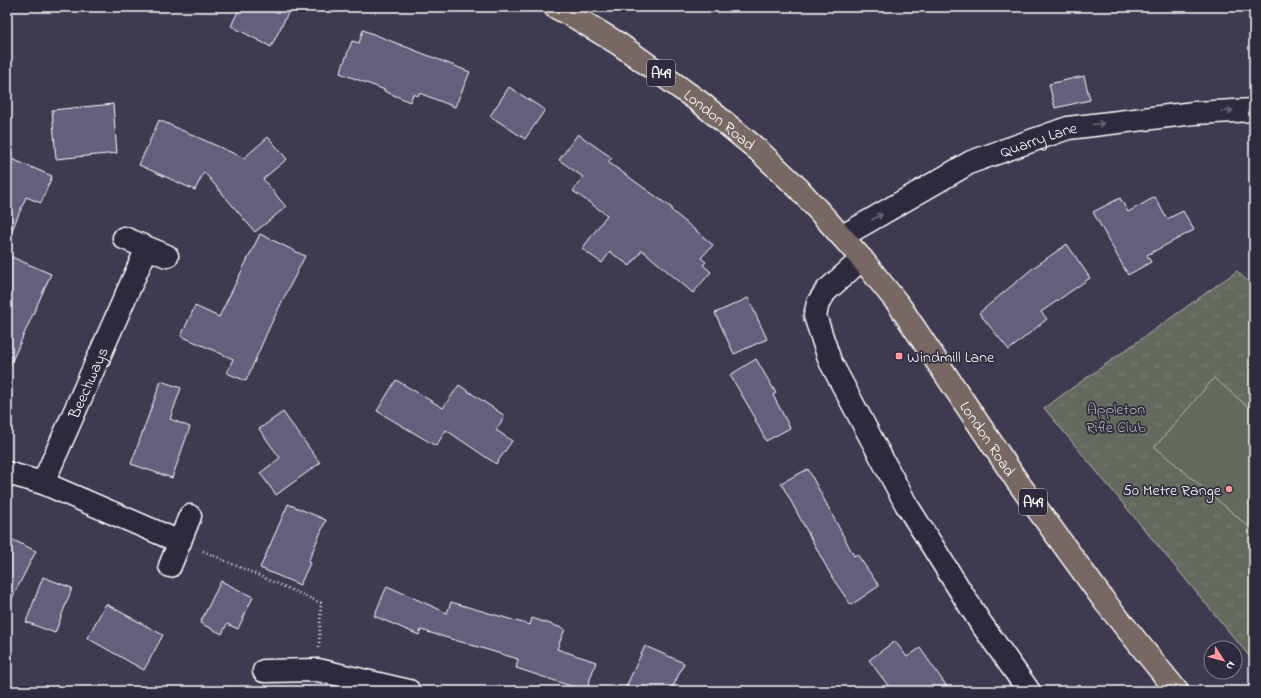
<svg xmlns="http://www.w3.org/2000/svg" width="1261" height="698" viewBox="0 0 1261 698" font-family="'Indie Flower',sans-serif">
  <defs>
    <pattern id="park-tufts" width="24" height="20" patternUnits="userSpaceOnUse"><rect width="24" height="20" fill="#636a5d"/><path d="M3 7l-1-3M5 7V3M7 7l1-3M15 17l-1-3M17 17v-4M19 17l1-3" fill="none" stroke="#7a8075"/></pattern>
  </defs>
  <rect width="100%" height="100%" fill="#3f3a50"/>
  <filter id="ink" filterUnits="userSpaceOnUse"><feTurbulence type="fractalNoise" baseFrequency=".025" numOctaves="2"/><feDisplacementMap in="SourceGraphic" scale="8" xChannelSelector="R" yChannelSelector="G"/><feConvolveMatrix kernelMatrix="1 2 1 2 8 2 1 2 1" color-interpolation-filters="sRGB"/></filter>
  <g filter="url(#ink)">
    <!-- built -->
    <path fill="#4a455e" d="M7 680 35 691H7Z"/>
    <!-- park -->
    <path fill="url(#park-tufts)" stroke="#b1b4ae" d="M1237 271 1254 287V412L1214 378 1155 447 1254 531V662L1044 408Z"/>
    <!-- garden -->
    <path fill="#636a5d" stroke="#b1b4ae" d="M1214 378 1254 412V531L1155 447Z"/>
    <!-- building -->
    <g fill="#64607e" stroke="#fff">
      <path d="M240 7H291L271 47 231 26Z"/>
      <path d="M363 30 470 72 455 107 419 93 418 96 413 94 410 102 384 91 385 90 340 73 352 41 359 43Z"/>
      <path d="M1084 76 1090 100 1055 108 1049 84Z"/>
      <path d="M509 87 545 110 525 139 490 116Z"/>
      <path d="M113 104 117 153 56 159 52 110Z"/>
      <path d="M159 120 244 158 268 137 287 159 263 179 286 207 255 232 204 172 195 190 139 165Z"/>
      <path d="M578 134 612 158 608 162 672 208 671 210 713 245 701 258 706 262 703 265 711 272 693 293 642 250 630 266 610 252 602 263 582 249 607 215 573 191 583 177 559 160Z"/>
      <path d="M7 157 52 176 41 203 26 197 7 242Z"/>
      <path d="M1155 197 1167 219 1183 211 1194 230 1147 255 1151 262 1128 275 1093 212 1120 198 1128 212Z"/>
      <path d="M260 234 305 256 270 326 246 381 227 373 233 359 181 336 195 306 219 317Z"/>
      <path d="M1067 244 1090 278 1041 312 1047 319 1009 350 979 313 1033 268Z"/>
      <path d="M7 255 51 274 7 372Z"/>
      <path d="M748 298 767 339 734 354 715 313Z"/>
      <path d="M756 359 776 393 773 395 790 428 766 441 755 420 756 419 730 375Z"/>
      <path d="M396 380 443 408 459 385 505 416 496 430 512 441 496 464 446 430 436 446 377 411Z"/>
      <path d="M161 381 181 388 170 419 190 427 172 478 131 464Z"/>
      <path d="M283 412 320 463 276 495 260 473 280 458 259 429Z"/>
      <path d="M808 469 854 556 857 554 879 586 851 605 833 579 781 483Z"/>
      <path d="M288 504 326 520 308 562 310 563 300 585 260 568Z"/>
      <path d="M7 537 36 551 7 608Z"/>
      <path d="M43 577 72 588 55 633 26 622Z"/>
      <path d="M221 581 253 597 238 629 227 624 222 634 200 623Z"/>
      <path d="M387 586 447 613 451 602 530 625 532 618 565 629 557 649 596 662 586 691 516 668 518 659 421 630 419 635 374 616Z"/>
      <path d="M106 604 163 635 144 670 87 638Z"/>
      <path d="M895 641 907 657 920 648 950 691H892L869 660Z"/>
      <path d="M645 646 684 663 671 691H624Z"/>
    </g>
    <g fill="none" stroke-linecap="round" stroke-linejoin="round">
      <defs>
        <g id="minor">
          <path d="M124 238 167 256"/>
          <path d="M862 259 826 291 818 303 815 316 830 361 906 504 980 622 1029 691"/>
          <path d="M7 473 43 483 180 542"/>
          <path id="s1" d="M43 483 147 248"/>
          <path d="M170 566 190 516"/>
          <path d="M264 671 318 670 409 691"/>
        </g>
        <g id="tertiary">
          <path id="s2" d="M843 236 971 162 1068 128 1194 113 1254 110"/>
        </g>
        <g id="trunk">
          <path id="s3" d="M555 7 578 19 619 44 701 103 758 150 799 189 862 259 899 305 1017 481 1105 602 1177 691"/>
        </g>
      </defs>
      <!-- minor casing -->
      <use href="#minor" stroke="#fff" stroke-width="25"/>
      <!-- tertiary casing -->
      <use href="#tertiary" stroke="#fff" stroke-width="25"/>
      <!-- trunk casing -->
      <use href="#trunk" stroke="#fff" stroke-width="25"/>
      <!-- path -->
      <path stroke="#fff" stroke-width="2.5" stroke-dasharray="1 3" stroke-linecap="butt" d="M203 551 321 603 319 647"/>
      <!-- minor -->
      <use href="#minor" stroke="#2f2a3d" stroke-width="22"/>
      <!-- tertiary -->
      <use href="#tertiary" stroke="#2f2a3d" stroke-width="22"/>
      <!-- trunk -->
      <use href="#trunk" stroke="#776864" stroke-width="22"/>
    </g>
    <!-- one-way arrows -->
    <defs><path id="oneway-shaft" d="M-6 0H5M1.5-3L5.5 0L1.5 3" fill="none" stroke-width="1.6" stroke-linecap="round" stroke-linejoin="round"/></defs>
    <g stroke="#6d6a77">
      <use href="#oneway-shaft" transform="translate(1227 111) rotate(-3)"/>
      <use href="#oneway-shaft" transform="translate(1098 124) rotate(-7)"/>
      <use href="#oneway-shaft" transform="translate(877 217) rotate(-30)"/>
    </g>
  </g>
  <!-- markers -->
  <g fill="#ff9aa2" stroke="#2f2a3d" stroke-width="1.5">
    <rect x="895" y="352" width="8" height="8" rx="2"/>
    <circle cx="1229" cy="489" r="4"/>
  </g>
  <g text-anchor="middle" stroke-width="3.5" stroke-linejoin="round" paint-order="stroke">
    <!-- shield labels -->
    <g fill="#2f2a3d" stroke="#c1bfc5" stroke-width="1">
      <rect x="647" y="60" width="28" height="26" rx="3"/>
      <rect x="1019" y="489" width="28" height="26" rx="3"/>
    </g>
    <g font-size="15" font-weight="bold" fill="#fff">
      <text x="661" y="78">A49</text>
      <text x="1033" y="507">A49</text>
    </g>
    <!-- street labels -->
    <g font-size="16" fill="#fff" stroke="#2f2a3d">
      <text dy="6" stroke="none"><textPath href="#s3" startOffset="200">London Road</textPath></text>
      <text dy="6" stroke="none"><textPath href="#s2" startOffset="219">Quarry Lane</textPath></text>
      <text dy="6" stroke="none"><textPath href="#s1" startOffset="110">Beechways</textPath></text>
      <text dy="6" stroke="none"><textPath href="#s3" startOffset="619">London Road</textPath></text>
    </g>
    <!-- poi labels -->
    <g font-size="16" fill="#fff" stroke="#2f2a3d" text-anchor="start">
      <text x="907" y="362">Windmill Lane</text>
      <text x="1221" y="495" text-anchor="end">50 Metre Range</text>
    </g>
    <!-- park labels -->
    <g font-size="16" fill="#b1b4ae" stroke="#2f2a3d">
      <text x="1116" y="414">Appleton<tspan x="1116" dy="18">Rifle Club</tspan></text>
    </g>
  </g>
  <!-- margin -->
  <rect width="1261" height="698" fill="none" stroke="#2f2a3d" stroke-width="24"/>
  <rect x="12" y="12" width="1237" height="674" fill="none" stroke="#fff" stroke-width="1.5" filter="url(#ink)"/>
  <!-- north arrow -->
  <g transform="translate(1223 660) rotate(126)"><circle r="19" fill="#2f2a3d" stroke="#827f8b"/>
  <path d="M0-3L7 15L0 10L-7 15Z" fill="#ff9aa2"/>
  <text y="-6" font-size="11" font-weight="bold" text-anchor="middle" fill="#ffffff">N</text>
  </g>
</svg>
